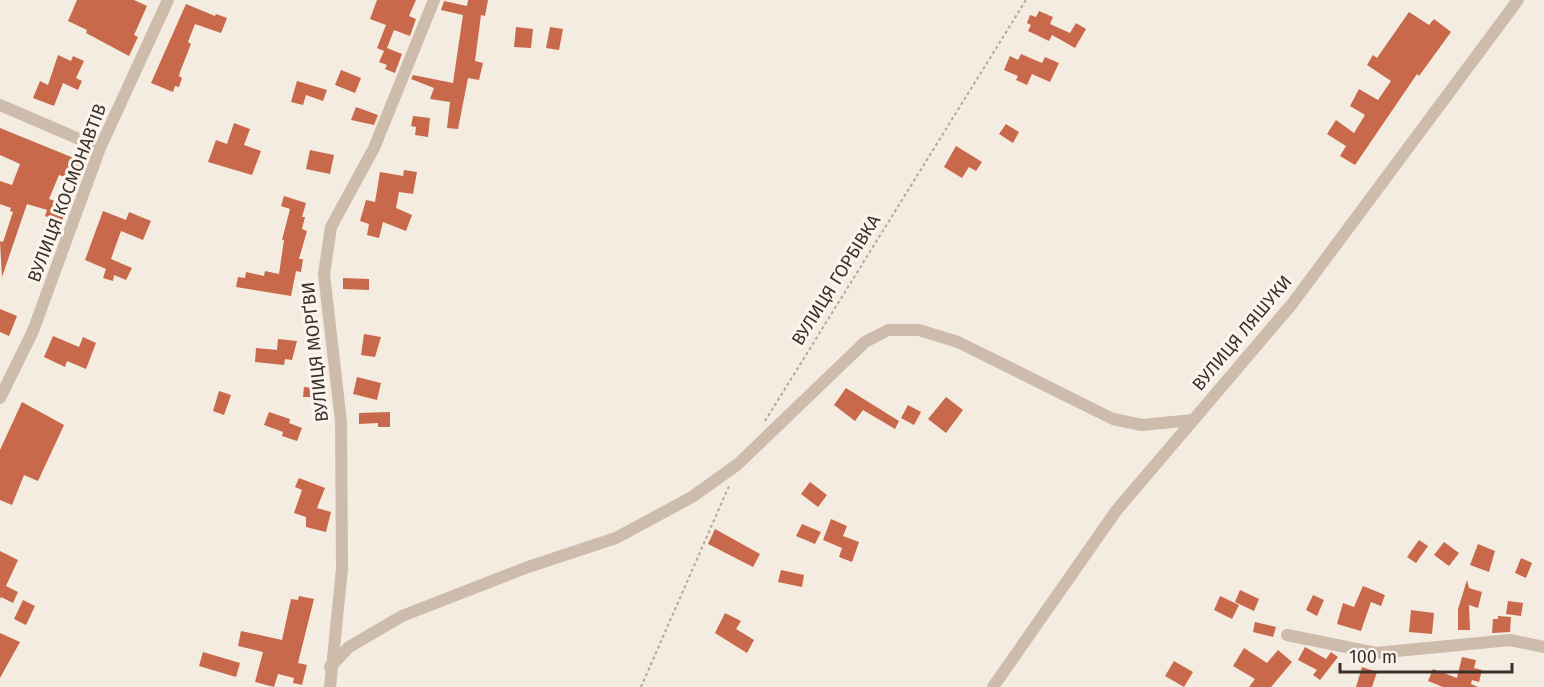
<svg xmlns="http://www.w3.org/2000/svg" width="1544" height="687" viewBox="0 0 1544 687" font-family="'Fira Sans',sans-serif">
  <rect width="100%" height="100%" fill="#f4ebe1"/>
  <!-- building -->
  <g fill="#c8694b">
    <path d="M77 0H134L147 6 134 35 138 37 129 56 86 33 87 30 68 21Z"/>
    <path d="M377 0H416L409 16 416 19 410 36 394 30 387 48 402 54 395 73 385 69 387 65 379 62 384 51 377 48 386 25 370 19Z"/>
    <path d="M468 0H488L485 16 481 15 475 61 483 63 479 80 468 78 458 129 447 128 450 102 430 99 434 88 411 79 413 75 453 83 463 15 441 10 444 1 467 6Z"/>
    <path d="M186 4 215 16 216 14 227 18 221 33 195 24 188 42 191 44 180 72 179 76 182 78 179 87 175 86 173 92 151 83Z"/>
    <path d="M1039 11 1053 17 1050 24 1070 33 1076 23 1086 29 1075 48 1052 35 1049 41 1028 31 1031 25 1027 23 1030 15 1036 17Z"/>
    <path d="M1409 12 1429 25 1434 19 1451 32 1419 76 1417 74 1355 165 1340 156 1346 146 1327 134 1336 120 1354 133 1365 115 1350 106 1359 89 1378 100 1391 81 1367 65 1373 55 1377 58Z"/>
    <path d="M516 27 533 29 531 48 514 47Z"/>
    <path d="M550 27 563 29 559 50 546 48Z"/>
    <path d="M1021 54 1042 63 1045 57 1059 63 1050 82 1032 74 1027 85 1016 80 1018 76 1004 70 1010 56 1018 60Z"/>
    <path d="M58 55 71 61 73 56 84 61 76 78 82 81 78 90 63 83 54 106 33 98 40 81 48 85Z"/>
    <path d="M341 70 361 78 355 93 335 85Z"/>
    <path d="M297 81 327 90 323 101 306 95 303 105 291 102Z"/>
    <path d="M356 107 378 115 374 125 351 120Z"/>
    <path d="M413 116 430 118 428 137 415 135 416 127 411 126Z"/>
    <path d="M234 123 250 129 244 145 261 151 252 175 208 162 216 140 227 144Z"/>
    <path d="M1006 124 1019 132 1013 143 999 134Z"/>
    <path d="M0 128 86 163 79 182 59 175 49 199 67 205 62 222 45 216 47 210 27 204 2 277 0 241 3 242 13 212 10 211 11 208 0 204V181L12 185 20 164 0 155Z"/>
    <path d="M956 146 982 162 976 171 969 167 962 178 944 167Z"/>
    <path d="M310 150 334 155 330 174 306 169Z"/>
    <path d="M404 170 417 172 413 194 399 192 396 208 412 215 406 231 383 222 379 238 367 235 369 224 360 221 366 200 375 202 380 172 403 176Z"/>
    <path d="M284 196 306 203 302 217H305L302 229 307 231 299 259H303L301 272 296 271 291 296 236 287 238 277 245 278 246 272 264 276 265 271 279 274 284 240H282L290 209 281 206Z"/>
    <path d="M103 211 126 220 129 212 151 221 143 240 121 231 111 259 132 268 126 280 114 275 113 281 103 278 106 269 85 260Z"/>
    <path d="M343 278 369 279V290L343 289Z"/>
    <path d="M0 309 17 316 9 336 0 332Z"/>
    <path d="M364 334 381 337 375 357 361 355Z"/>
    <path d="M53 336 79 347 83 337 96 343 86 369 67 361 65 367 44 357Z"/>
    <path d="M278 339 297 341 292 360 285 359 284 365 255 362 256 348 277 350Z"/>
    <path d="M357 377 381 383 377 400 353 394Z"/>
    <path d="M304 387 323 389 321 404 311 403 312 397H303Z"/>
    <path d="M846 388 899 421 895 429 863 410 855 421 834 405Z"/>
    <path d="M219 391 231 395 224 415 213 411Z"/>
    <path d="M946 397 963 410 946 433 928 419Z"/>
    <path d="M22 402 64 425 38 481 24 475 12 505 0 500V450Z"/>
    <path d="M908 405 921 412 914 425 901 418Z"/>
    <path d="M269 412 290 419 289 423 302 428 297 441 282 436 283 432 264 425Z"/>
    <path d="M390 412V427H378V423L359 424V413Z"/>
    <path d="M299 478 325 488 317 508 331 512 326 532 306 527V517L294 513 302 490 295 487Z"/>
    <path d="M810 482 827 495 818 507 801 494Z"/>
    <path d="M831 519 847 526 843 536 859 542 852 562 839 557 842 548 823 540Z"/>
    <path d="M802 524 821 532 815 544 796 536Z"/>
    <path d="M715 529 760 554 753 567 708 544Z"/>
    <path d="M1419 540 1428 546 1416 563 1407 557Z"/>
    <path d="M1444 542 1459 553 1449 566 1434 555Z"/>
    <path d="M1478 544 1495 551 1489 572 1470 565Z"/>
    <path d="M0 551 18 560 6 586 18 592 13 603 1 597 0 599Z"/>
    <path d="M1521 558 1532 563 1526 578 1515 573Z"/>
    <path d="M781 570 804 575 802 587 778 582Z"/>
    <path d="M1467 580 1469 588 1482 592 1478 608 1469 605 1470 630H1458V609Z"/>
    <path d="M1363 586 1385 595 1381 606 1371 602 1361 631 1337 624 1343 603 1354 607Z"/>
    <path d="M1240 590 1259 599 1254 611 1235 602Z"/>
    <path d="M1313 595 1324 600 1317 616 1306 610Z"/>
    <path d="M299 596 314 599 298 663 307 665 302 685 293 683 294 678 278 674 274 687 255 682 263 652 238 646 241 631 282 640 291 599 298 600Z"/>
    <path d="M1220 596 1239 605 1232 619 1214 610Z"/>
    <path d="M23 600 35 606 26 625 14 619Z"/>
    <path d="M1508 601 1523 603 1521 616 1506 614Z"/>
    <path d="M1411 610 1434 613 1432 634 1409 632Z"/>
    <path d="M725 613 741 621 736 629 754 640 747 653 715 633Z"/>
    <path d="M1498 616 1511 617 1510 632 1492 633 1493 619H1498Z"/>
    <path d="M1255 622 1276 627 1273 637 1253 632Z"/>
    <path d="M0 633 20 642 0 678Z"/>
    <path d="M1305 647 1326 659 1331 652 1338 657 1320 680 1313 675 1317 670 1298 660Z"/>
    <path d="M1244 648 1267 663 1278 650 1292 662 1271 687H1249L1255 679 1233 666Z"/>
    <path d="M203 652 240 663 236 677 199 666Z"/>
    <path d="M1462 657 1476 660 1474 668 1482 670 1479 682 1472 680 1471 684 1478 687H1443L1428 681 1433 669 1457 678Z"/>
    <path d="M1174 661 1193 672 1184 687 1165 676Z"/>
    <path d="M1362 667 1377 672 1372 687H1356Z"/>
  </g>
  <g fill="none" stroke-linecap="round" stroke-linejoin="round">
    <!-- path -->
    <g stroke="#b9a596" stroke-width="2" stroke-dasharray="3 3" stroke-linecap="butt">
      <path d="M765 421 1026 0"/>
      <path d="M641 687 729 486"/>
    </g>
    <!-- minor -->
    <g stroke="#cdbbac" stroke-width="12">
      <path d="M0 105 100 148"/>
      <path d="M0 398 33 331 100 148 168 0"/>
      <path d="M1287 635 1376 653 1510 640 1544 647"/>
      <path d="M330 667 349 647 402 616 528 567 616 538 692 497 738 464 865 342 888 330H919L958 342 1113 419 1142 425 1193 420"/>
      <path d="M330 687 342 569 341 422 324 274 331 227 374 148 434 0"/>
      <path d="M993 687 1116 511 1292 304 1518 0"/>
    </g>
  </g>
  <g text-anchor="middle" stroke-width="6" stroke-linejoin="round" paint-order="stroke">
    <!-- street labels -->
    <g font-size="18" fill="#3b302b" stroke="#fbf5ee">
      <text transform="translate(67 193) rotate(-69)" y="6">ВУЛИЦЯ КОСМОНАВТІВ</text>
      <text transform="translate(836 280) rotate(-58)" y="6">ВУЛИЦЯ ГОРБІВКА</text>
      <text transform="translate(1242 333) rotate(-50)" y="6">ВУЛИЦЯ ЛЯШУКИ</text>
      <text transform="translate(315 352) rotate(-96)" y="6">ВУЛИЦЯ МОРҐВИ</text>
    </g>
  </g>
  <!-- scale -->
  <path d="M1340 663v9h172v-9" fill="none" stroke="#3b302b" stroke-width="3"/>
  <text x="1349" y="663" font-size="18" fill="#3b302b" stroke="#fbf5ee" stroke-width="4.5" paint-order="stroke">100 m</text>
</svg>
